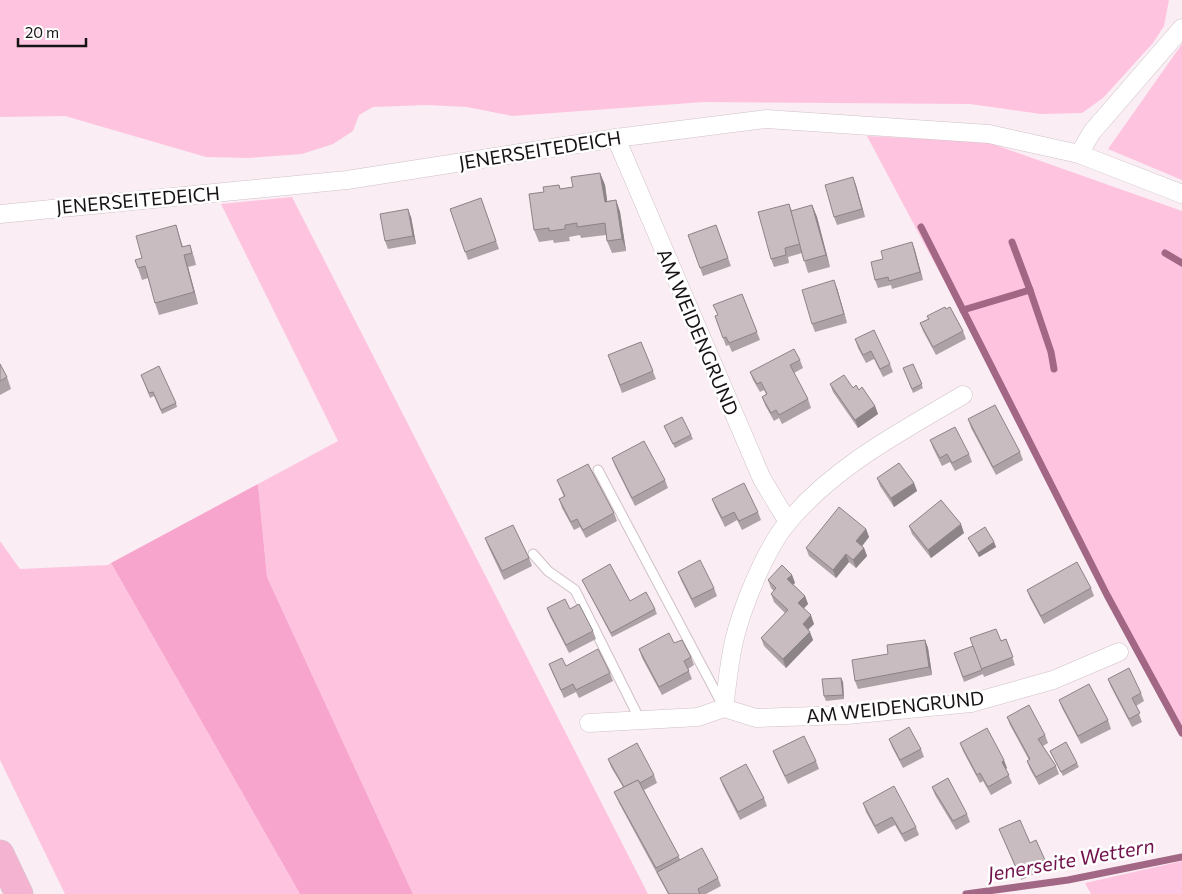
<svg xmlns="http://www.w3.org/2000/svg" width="1182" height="894" viewBox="0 0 1182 894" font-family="Commissioner,sans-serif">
  <rect width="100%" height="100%" fill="#faedf3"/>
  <!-- green -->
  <g fill="#fec4df">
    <path d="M0 0H1169L1164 26 1153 43 1103 98 1082 113 1041 114 970 104 704 102 512 116 467 107 427 105 373 107 359 115 353 131 333 144 302 154 249 158 206 157 65 116 0 117Z"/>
    <path d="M1182 44V180L1108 149Z"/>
    <path d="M867 136 987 142 1182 211V729Z"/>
    <path d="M292 197 648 894H413L267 577 258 484 338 441 221 204Z"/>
    <path d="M0 541 20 569 108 565 111 563 300 894H65L0 760Z"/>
    <path d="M1182 861V894H1091L1085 883Z"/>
  </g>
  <!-- forest -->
  <path fill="#f7a5cd" d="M258 484 267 577 413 894H300L111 563Z"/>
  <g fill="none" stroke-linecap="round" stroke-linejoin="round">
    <!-- stream -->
    <g stroke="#a16784" stroke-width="7">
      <path d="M921 227 1107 595 1182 733"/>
      <path d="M1012 242 1030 290"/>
      <path d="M1165 253 1182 263"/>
      <path d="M963 310 1030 290 1051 352 1054 369"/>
      <path d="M966 894 1068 880 1182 857"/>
    </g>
    <defs>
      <g id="lane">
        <path d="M598 470 722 704"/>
        <path d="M533 554 548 571 575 590 640 720"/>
      </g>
      <g id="street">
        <path d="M616 138 762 479 788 522"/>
        <path d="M1079 154 1092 132 1182 28"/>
        <path d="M0 214 347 180 616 138 766 119 989 134 1079 154 1182 194"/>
        <path d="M724 708C727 686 729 663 734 641 742 607 766 547 789 521 835 466 902 431 963 395"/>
        <path d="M589 723 698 717 724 708 756 718 847 715 971 703 1053 680 1119 652"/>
      </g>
      <path id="highway" d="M0 854 19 894"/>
    </defs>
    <!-- lane casing -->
    <use href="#lane" stroke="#cfc1c7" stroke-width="11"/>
    <!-- street casing -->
    <use href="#street" stroke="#cfc1c7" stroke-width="19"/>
    <!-- highway casing -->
    <use href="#highway" stroke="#d1d0d0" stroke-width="29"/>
    <!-- lane -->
    <use href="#lane" stroke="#fff" stroke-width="9"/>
    <!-- street -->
    <use href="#street" stroke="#fff" stroke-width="18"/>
    <!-- highway -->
    <use href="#highway" stroke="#f3b3d1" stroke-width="28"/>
  </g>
  <!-- wall -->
  <g fill="#ada2a6">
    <path d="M600 173 605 185 607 201 616 200 620 212 626 251 612 253 607 241 606 235 581 238 580 235 569 237 570 241 554 243 553 240 539 242 534 230 544 192 559 185 560 189 573 187Z"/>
    <path d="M853 177 865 217 837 225 834 217Z"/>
    <path d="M481 198 499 249 468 260 450 209Z"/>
    <path d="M789 204 792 211 812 205 817 217 830 267 808 273 802 253 788 257 789 263 774 267 771 259Z"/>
    <path d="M411 217 416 244 388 249 385 241Z"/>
    <path d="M176 225 183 247 190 245 194 257 196 265 188 267 198 304 159 315 155 303 148 278 142 280 138 268 142 258Z"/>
    <path d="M716 225 731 266 703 276 688 235Z"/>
    <path d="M912 242 923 280 892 289 891 285 878 288 875 280 883 259Z"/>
    <path d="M837 288 847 323 815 332 812 324Z"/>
    <path d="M742 294 760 340 732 352 729 345 726 346 715 316 717 315Z"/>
    <path d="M927 316 963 331 966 339 936 355 923 331 920 323 928 319Z"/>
    <path d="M855 339 890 364 893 372 883 377 874 359 866 363 858 348Z"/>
    <path d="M641 342 656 379 622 393 608 355Z"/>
    <path d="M800 360 803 368 794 373 808 399 811 408 782 424 779 418 774 421 765 405 762 397 766 394 764 390 760 392 753 380 750 372Z"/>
    <path d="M0 364 7 377 11 389 0 395Z"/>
    <path d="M913 364 923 388 913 393 903 368Z"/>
    <path d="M141 375 176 403 177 407 162 414 154 396 150 398Z"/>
    <path d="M830 384 859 390 875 406 878 414 858 428 833 392Z"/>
    <path d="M968 419 1020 452 1023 460 996 475 971 428Z"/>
    <path d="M664 426 691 435 693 439 675 448Z"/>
    <path d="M930 440 969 454 972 462 955 471 950 462 942 466 933 448Z"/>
    <path d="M612 458 665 480 668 488 635 506 615 466Z"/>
    <path d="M877 478 914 483 917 491 894 507 880 486Z"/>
    <path d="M557 480 614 513 617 521 586 538 580 527 574 530 562 508 559 499 564 497Z"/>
    <path d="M712 499 758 512 761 520 742 530 737 520 725 527 715 507Z"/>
    <path d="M909 526 964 533 931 558 912 534Z"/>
    <path d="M866 529 869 537 862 546 864 548 867 556 856 568 849 562 836 578 809 556 806 548Z"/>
    <path d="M485 538 529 558 532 566 504 580 488 546Z"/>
    <path d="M968 538 994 542 996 547 979 557 970 542Z"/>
    <path d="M678 572 714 588 717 596 695 608 681 580Z"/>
    <path d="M792 575 795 583 793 584 805 596 808 604 804 608 814 624 808 629 813 640 786 668 764 646 761 638 785 613 774 602 771 594 774 591 771 588 768 580Z"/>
    <path d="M582 580 630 601 655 609 657 614 612 637Z"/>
    <path d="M1091 588 1094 596 1044 624 1030 598 1027 590Z"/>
    <path d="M547 608 570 609 593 631 596 639 569 653 550 616Z"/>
    <path d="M1006 639 1015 665 984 677 982 671 983 674 964 682 954 653Z"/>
    <path d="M925 640 928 648 932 675 858 689 855 681 888 654Z"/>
    <path d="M674 643 691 657 694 665 688 669 692 679 662 695 642 658 639 649Z"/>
    <path d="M549 664 610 673 613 681 579 698 576 692 564 698 552 672Z"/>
    <path d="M841 678 843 682 844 699 826 701 824 696Z"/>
    <path d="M1108 679 1141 693 1144 701 1136 706 1142 722 1132 727 1111 687Z"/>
    <path d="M1059 700 1108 720 1111 729 1081 744 1062 708Z"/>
    <path d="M1007 717 1045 735 1048 743 1043 746 1056 766 1059 774 1039 785 1030 769 1027 761 1029 760 1010 725Z"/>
    <path d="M889 739 921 749 924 757 903 768 892 747Z"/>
    <path d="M960 743 1007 768 1006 769 1012 783 991 795 983 781 980 783 963 751Z"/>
    <path d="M773 751 816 761 819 769 788 784 776 759Z"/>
    <path d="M1050 751 1077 763 1079 767 1063 776Z"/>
    <path d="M608 759 654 775 657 783 644 790 680 859 718 878 721 886 706 894H668L619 803 614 792 623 787 611 767Z"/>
    <path d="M720 778 764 798 767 806 740 820 723 786Z"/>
    <path d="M932 787 967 814 970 822 956 830 935 795Z"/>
    <path d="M863 803 916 827 919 835 905 842 895 825 878 834 866 812Z"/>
    <path d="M999 829 1030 843 1045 860 1048 868 1021 880Z"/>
  </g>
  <!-- shaded-wall -->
  <g fill="#8d8487">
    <path d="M600 173 605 185 609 214 605 202Z"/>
    <path d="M853 177 856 185 865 217 862 209Z"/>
    <path d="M616 200 620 212 626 251 622 239Z"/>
    <path d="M812 205 817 217 830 267 826 255Z"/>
    <path d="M408 209 411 217 416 244 413 236Z"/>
    <path d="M912 242 915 250 923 280 920 272Z"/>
    <path d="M184 255 188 267 198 304 194 292Z"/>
    <path d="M834 280 837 288 847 323 844 314Z"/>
    <path d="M875 406 878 414 858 428 855 420Z"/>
    <path d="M914 483 917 491 894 507 891 498Z"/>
    <path d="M961 524 964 533 931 558 928 550Z"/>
    <path d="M866 529 869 537 859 550 856 541Z"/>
    <path d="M994 542 996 547 979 557 978 553Z"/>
    <path d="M864 548 867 556 856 568 853 560Z"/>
    <path d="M846 554 849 562 836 578 833 570Z"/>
    <path d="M792 575 795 583 790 587 787 579Z"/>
    <path d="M805 596 808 604 801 611 798 603Z"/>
    <path d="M811 615 814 624 806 632 803 624Z"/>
    <path d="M810 632 813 640 786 668 783 659Z"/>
    <path d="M925 640 928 648 932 675 929 667Z"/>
    <path d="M841 678 843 682 844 699 843 695Z"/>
    <path d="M1004 760 1007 768 1005 770 1002 762Z"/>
  </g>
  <!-- building -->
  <g fill="#c9bcc1" stroke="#8d8487">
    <path d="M600 173 605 202 616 200 622 239 607 241 605 223 577 227V223L565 225V229L549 231V228L534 230 529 194 544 192 543 187 559 185 560 189 573 187 571 177Z"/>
    <path d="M853 177 862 209 834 217 825 185Z"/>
    <path d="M481 198 496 241 465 252 450 209Z"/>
    <path d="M789 204 800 244 785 248 786 255 771 259 758 212Z"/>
    <path d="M812 205 826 255 804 261 791 211Z"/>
    <path d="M408 209 413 236 385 241 380 214Z"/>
    <path d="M176 225 182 247 190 245 192 253 184 255 194 292 155 303 145 266 138 268 135 260 142 258 136 236Z"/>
    <path d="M716 225 728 258 700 268 688 235Z"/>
    <path d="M912 242 920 272 889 281 888 277 875 280 871 262 883 259 881 251Z"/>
    <path d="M834 280 844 314 812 324 802 290Z"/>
    <path d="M742 294 757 332 729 343 726 337 723 338 715 316 718 315 713 305Z"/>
    <path d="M945 307 946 309 950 307 963 331 933 347 920 323 929 319 927 316Z"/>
    <path d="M874 330 890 364 880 369 871 351 863 355 855 339Z"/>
    <path d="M641 342 653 371 620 385 608 355Z"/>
    <path d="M794 349 800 360 790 365 808 399 779 415 776 410 771 413 762 397 767 394 761 382 757 384 750 372Z"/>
    <path d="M0 364 7 377 0 381Z"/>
    <path d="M913 364 922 384 912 389 903 368Z"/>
    <path d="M159 366 176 403 161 410 153 392 149 393 141 375Z"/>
    <path d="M844 375 853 388 856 385 859 390 862 387 875 406 855 420 830 384Z"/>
    <path d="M995 405 1020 452 993 467 968 419Z"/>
    <path d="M682 417 691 435 673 444 664 426Z"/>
    <path d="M955 427 969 454 952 463 947 454 940 458 930 440Z"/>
    <path d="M644 441 665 480 632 498 612 458Z"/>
    <path d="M899 463 914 483 891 498 877 478Z"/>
    <path d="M588 464 614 513 583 530 577 519 571 522 559 499 565 496 557 480Z"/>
    <path d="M744 483 758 512 739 521 734 512 722 518 712 499Z"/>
    <path d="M941 500 961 524 928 550 909 526Z"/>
    <path d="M839 507 866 529 856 541 864 548 853 560 846 554 833 570 806 548Z"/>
    <path d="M513 525 529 558 502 571 485 538Z"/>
    <path d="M985 527 994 542 978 553 968 538Z"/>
    <path d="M700 560 714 588 692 599 678 572Z"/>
    <path d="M1077 562 1091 588 1041 616 1027 590Z"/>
    <path d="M610 564 630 601 646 592 655 609 611 633 582 580Z"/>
    <path d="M782 565 792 575 787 579 805 596 798 603 811 615 803 624 810 632 783 659 761 638 788 610 771 594 776 588 768 580Z"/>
    <path d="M565 599 570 609 579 604 593 631 566 645 547 608Z"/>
    <path d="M996 629 1001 641 1006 639 1013 657 981 669 970 638Z"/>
    <path d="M669 633 674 643 682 640 691 657 684 661 689 671 659 687 639 649Z"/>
    <path d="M925 640 929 667 855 681 852 660 888 654 887 645Z"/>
    <path d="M973 646 982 670 963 677 954 653Z"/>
    <path d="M598 649 610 673 576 690 573 684 561 690 549 664 562 658 566 666Z"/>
    <path d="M1129 668 1141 693 1132 698 1140 713 1129 719 1108 679Z"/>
    <path d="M841 678 843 695 824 696 822 679Z"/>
    <path d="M1089 684 1108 720 1078 736 1059 700Z"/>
    <path d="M1029 705 1045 735 1038 739 1056 766 1036 777 1027 761 1030 759 1007 717Z"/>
    <path d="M909 727 921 749 900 760 889 739Z"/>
    <path d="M987 728 1004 760 1002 762 1009 775 988 787 980 773 977 775 960 743Z"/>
    <path d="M804 736 816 761 785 776 773 751Z"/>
    <path d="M1066 742 1077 763 1061 772 1050 751Z"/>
    <path d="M637 743 654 775 640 783 638 780 624 787 608 759Z"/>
    <path d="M746 764 764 798 738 812 720 778Z"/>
    <path d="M948 778 967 814 953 821 932 787Z"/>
    <path d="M638 780 679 856 656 868 614 792Z"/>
    <path d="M894 786 916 827 902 834 892 817 875 826 863 803Z"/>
    <path d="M1020 820 1030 843 1036 840 1045 860 1018 872 999 829Z"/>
    <path d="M702 848 718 878 698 889 700 894H669L657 872Z"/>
  </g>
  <g text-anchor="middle" stroke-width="5" stroke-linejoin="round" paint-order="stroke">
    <!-- street labels -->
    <g font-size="19" fill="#171214" stroke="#fefefe">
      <text transform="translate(540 150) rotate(-9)" y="7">JENERSEITEDEICH</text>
      <text transform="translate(138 200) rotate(-5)" y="7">JENERSEITEDEICH</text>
      <text transform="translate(698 332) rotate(67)" y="7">AM WEIDENGRUND</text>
      <text transform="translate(895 707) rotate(-6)" y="7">AM WEIDENGRUND</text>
    </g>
    <!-- water labels -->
    <g font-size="20" font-style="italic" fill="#70124b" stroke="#fefefe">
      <text transform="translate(1071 860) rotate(-10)" y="7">Jenerseite Wettern</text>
    </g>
  </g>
  <!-- scale -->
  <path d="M18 38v8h68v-8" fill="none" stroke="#171214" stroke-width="2.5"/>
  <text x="25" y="38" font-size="15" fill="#171214" stroke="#fefefe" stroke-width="4" paint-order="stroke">20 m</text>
</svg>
